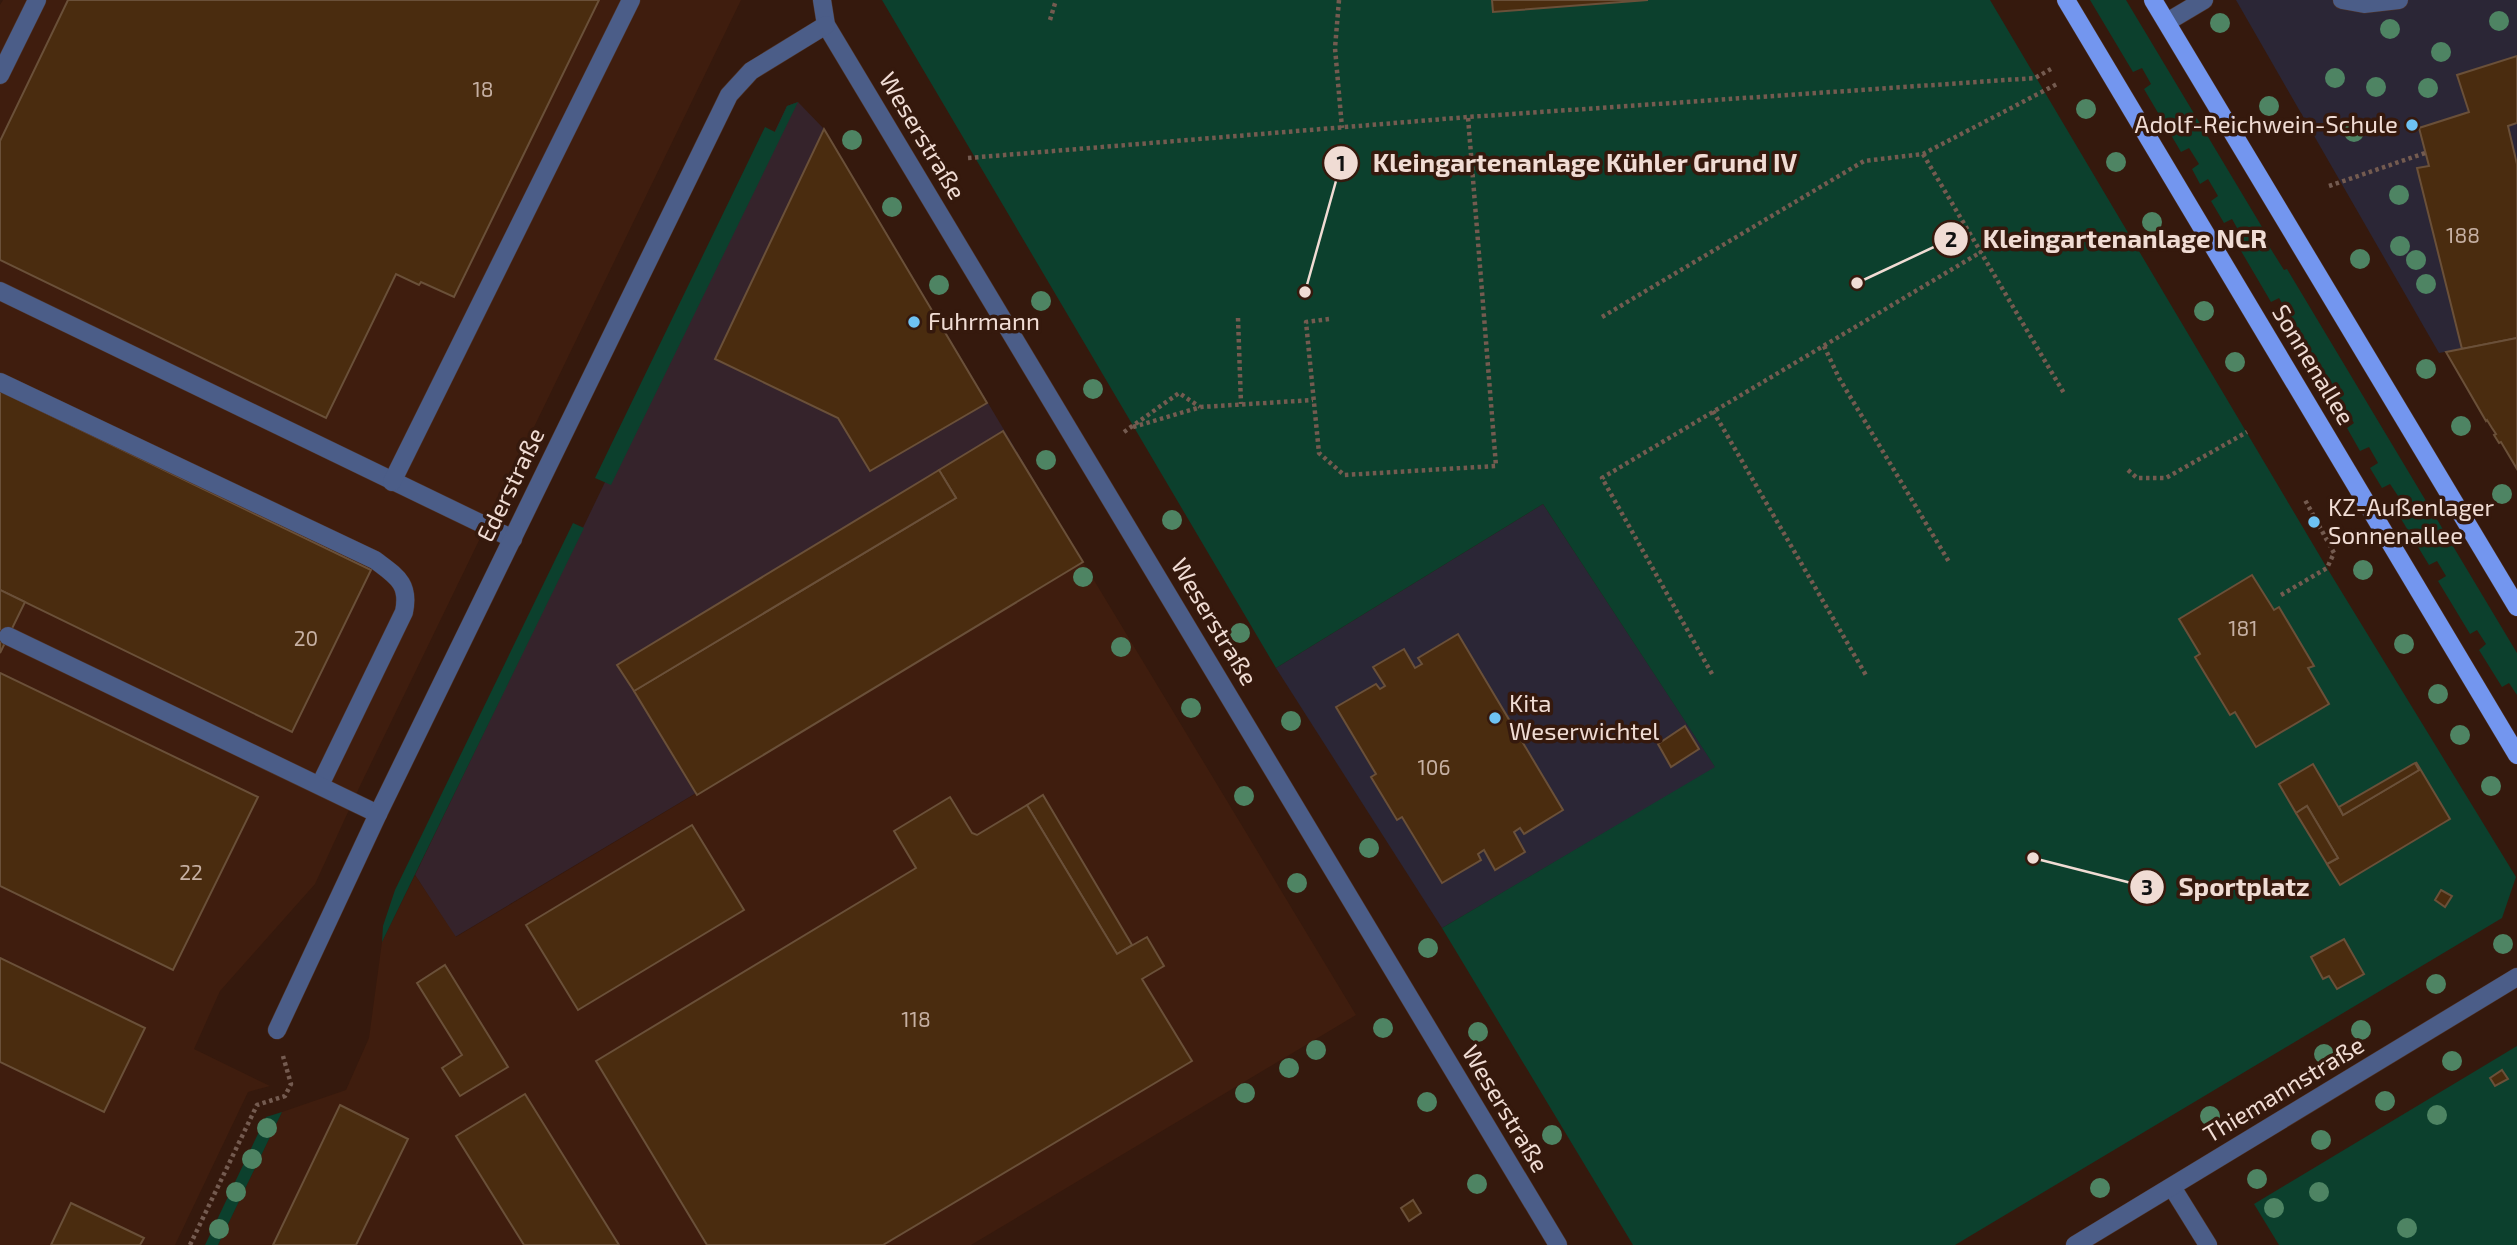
<svg xmlns="http://www.w3.org/2000/svg" width="2517" height="1245" viewBox="0 0 2517 1245" font-family="'Exo 2',sans-serif">
  <rect width="100%" height="100%" fill="#35190d"/>
  <!-- commercial -->
  <path fill="#35232b" d="M798 102 824 129 1083 562 455 937 415 875 787 106Z"/>
  <!-- built -->
  <g fill="#3f1d0e">
    <path d="M3 0H741L359 788 315 884 220 991 194 1049 270 1086 248 1092 175 1245H0V5Z"/>
    <path d="M1083 562 1356 1015 971 1245H218L282 1112 346 1090 369 1038 382 942 415 875 456 937Z"/>
  </g>
  <!-- education -->
  <g fill="#2b2636">
    <path d="M2236 0H2517V339L2439 353Z"/>
    <path d="M1543 504 1716 768 1442 928 1276 668Z"/>
  </g>
  <!-- green -->
  <g fill="#0c402d">
    <path d="M882 0H1492L1494 12 1648 0H1990L2327 568 2516 877 2502 918 1955 1245H1633L1442 928 1715 767 1543 504 1276 668Z"/>
    <path d="M2090 0H2126L2265 232 2262 235 2284 270 2287 269 2517 653V695L2509 683 2502 687 2479 650 2486 644 2477 630 2470 634 2438 581 2446 576 2437 561 2429 565 2392 504 2400 499 2390 484 2382 488 2370 468 2378 463 2369 447 2360 451 2347 428 2354 423 2344 407 2336 412 2282 320 2289 315 2279 298 2271 302 2234 239 2241 235 2232 219 2224 223 2211 201 2218 196 2208 179 2200 184 2192 169 2199 164 2189 148 2181 152 2144 89 2151 84 2142 68 2133 72Z"/>
    <path d="M798 102 611 485 595 478 765 127 775 132 787 106Z"/>
    <path d="M573 523 584 528 382 942 383 926 395 890Z"/>
    <path d="M2517 1046V1245H2279L2254 1204Z"/>
    <path d="M282 1112 218 1245H205L266 1117Z"/>
  </g>
  <!-- building -->
  <g fill="#4a2c0f" stroke="#6a5039" stroke-width="2">
    <path d="M68 0H599L454 297 421 282 419 285 396 274 326 418 0 260V141Z"/>
    <path d="M1492 0H1648L1493 12Z"/>
    <path d="M2517 56V123L2508 126 2517 164V338L2462 349 2417 168 2429 166 2419 128 2469 112 2457 75Z"/>
    <path d="M824 129 987 403 870 471 838 418 715 359Z"/>
    <path d="M2517 338V469L2501 442 2499 443 2494 435 2496 434 2492 428 2487 420 2486 421 2446 352Z"/>
    <path d="M0 391 371 570 292 732 0 590Z"/>
    <path d="M1003 431 1083 562 697 795 634 691 956 498 939 470Z"/>
    <path d="M939 470 956 498 634 691 617 665Z"/>
    <path d="M2252 575 2274 610 2279 607 2314 666 2308 668 2329 704 2256 747 2235 712 2230 715 2195 657 2200 654 2179 619Z"/>
    <path d="M0 590 25 602 0 653Z"/>
    <path d="M1458 634 1563 810 1524 834 1520 828 1514 832 1525 852 1495 870 1484 850 1478 854 1481 860 1442 883 1402 817 1397 820 1371 777 1376 774 1336 707 1376 684 1380 689 1385 686 1373 667 1404 649 1415 668 1422 664 1418 658Z"/>
    <path d="M0 673 258 797 173 970 0 886Z"/>
    <path d="M1685 726 1699 749 1671 767 1658 744Z"/>
    <path d="M2416 762 2450 819 2340 885 2327 864 2338 858 2307 806 2296 813 2279 784 2313 764 2343 815 2419 770Z"/>
    <path d="M2415 763 2419 770 2343 815 2339 807Z"/>
    <path d="M1043 795 1132 945 1117 954 1027 805Z"/>
    <path d="M950 797 972 833 977 835 1027 805 1117 954 1147 937 1164 966 1142 979 1192 1061 883 1245H707L596 1061 916 868 894 831Z"/>
    <path d="M2307 806 2338 858 2327 864 2296 813Z"/>
    <path d="M692 825 744 910 578 1010 526 925Z"/>
    <path d="M2441 890 2452 896 2445 907 2435 900Z"/>
    <path d="M2344 939 2364 974 2337 989 2329 976 2323 979 2311 957Z"/>
    <path d="M0 958 145 1028 104 1112 0 1062Z"/>
    <path d="M445 965 508 1067 460 1096 442 1068 462 1055 417 983Z"/>
    <path d="M2502 1070 2508 1079 2495 1086 2490 1078Z"/>
    <path d="M525 1094 619 1245H524L456 1136Z"/>
    <path d="M340 1105 408 1139 356 1245H273Z"/>
    <path d="M1413 1200 1421 1213 1409 1221 1401 1208Z"/>
    <path d="M71 1203 144 1238 140 1245H51Z"/>
  </g>
  <g fill="none" stroke-linecap="round" stroke-linejoin="round">
    <defs>
      <g id="minor">
        <path d="M822 0 826 25 1558 1245"/>
        <path d="M2342 0 2364 4 2399 0"/>
        <path d="M2167 22 2204 0"/>
        <path d="M0 75 37 0"/>
        <path d="M0 291 513 539"/>
        <path d="M0 382 375 560C396 576 410 583 404 612L320 785"/>
        <path d="M392 482 631 0"/>
        <path d="M8 636 378 814"/>
        <path d="M277 1030 378 814 729 95 751 71 826 25"/>
        <path d="M2172 1187 2208 1245"/>
        <path d="M2075 1245 2517 977"/>
      </g>
      <g id="major">
        <path d="M2066 0 2517 755"/>
        <path d="M2153 0 2517 607"/>
      </g>
    </defs>
    <!-- minor casing -->
    <use href="#minor" stroke="#4f3429" stroke-width="19"/>
    <!-- major casing -->
    <use href="#major" stroke="#4f3429" stroke-width="19"/>
    <!-- path -->
    <g stroke="#745b50" stroke-width="4.5" stroke-dasharray="3.5 3.5" stroke-linecap="butt">
      <path d="M1339 0 1335 48 1342 128"/>
      <path d="M1050 20 1056 0"/>
      <path d="M1923 154 2065 395"/>
      <path d="M968 158 1468 117 2035 78 2051 69"/>
      <path d="M2329 186 2425 153"/>
      <path d="M1602 317 1864 161 1923 154 2059 83"/>
      <path d="M1238 318 1241 404"/>
      <path d="M1329 319 1306 322 1319 453 1344 475 1496 466 1468 117"/>
      <path d="M1824 346 1839 378 1949 562"/>
      <path d="M1713 411 1867 677"/>
      <path d="M1133 427 1201 407 1313 400"/>
      <path d="M1124 432 1179 393 1200 407"/>
      <path d="M2128 470 2137 478H2166L2247 432"/>
      <path d="M2281 595 2327 568 2334 553 2305 500"/>
      <path d="M1712 674 1602 478 1981 252"/>
      <path d="M190 1245 257 1105 285 1096 291 1084 283 1056"/>
    </g>
    <!-- minor -->
    <use href="#minor" stroke="#4b5d88" stroke-width="18"/>
    <!-- major -->
    <use href="#major" stroke="#7396ef" stroke-width="18"/>
  </g>
  <!-- trees -->
  <g fill="#4e8463">
    <circle cx="2499" cy="21" r="10"/>
    <circle cx="2220" cy="23" r="10"/>
    <circle cx="2390" cy="29" r="10"/>
    <circle cx="2441" cy="52" r="10"/>
    <circle cx="2335" cy="78" r="10"/>
    <circle cx="2376" cy="87" r="10"/>
    <circle cx="2428" cy="88" r="10"/>
    <circle cx="2269" cy="106" r="10"/>
    <circle cx="2086" cy="109" r="10"/>
    <circle cx="2354" cy="132" r="10"/>
    <circle cx="852" cy="140" r="10"/>
    <circle cx="2116" cy="162" r="10"/>
    <circle cx="2399" cy="195" r="10"/>
    <circle cx="892" cy="207" r="10"/>
    <circle cx="2152" cy="222" r="10"/>
    <circle cx="2400" cy="246" r="10"/>
    <circle cx="2360" cy="259" r="10"/>
    <circle cx="2416" cy="260" r="10"/>
    <circle cx="2426" cy="284" r="10"/>
    <circle cx="939" cy="285" r="10"/>
    <circle cx="1041" cy="301" r="10"/>
    <circle cx="2204" cy="311" r="10"/>
    <circle cx="2235" cy="362" r="10"/>
    <circle cx="2426" cy="369" r="10"/>
    <circle cx="1093" cy="389" r="10"/>
    <circle cx="2461" cy="426" r="10"/>
    <circle cx="1046" cy="460" r="10"/>
    <circle cx="2502" cy="494" r="10"/>
    <circle cx="1172" cy="520" r="10"/>
    <circle cx="2363" cy="570" r="10"/>
    <circle cx="1083" cy="577" r="10"/>
    <circle cx="1240" cy="633" r="10"/>
    <circle cx="2404" cy="644" r="10"/>
    <circle cx="1121" cy="647" r="10"/>
    <circle cx="2438" cy="694" r="10"/>
    <circle cx="1191" cy="708" r="10"/>
    <circle cx="1291" cy="721" r="10"/>
    <circle cx="2460" cy="735" r="10"/>
    <circle cx="2491" cy="786" r="10"/>
    <circle cx="1244" cy="796" r="10"/>
    <circle cx="1369" cy="848" r="10"/>
    <circle cx="1297" cy="883" r="10"/>
    <circle cx="2503" cy="944" r="10"/>
    <circle cx="1428" cy="948" r="10"/>
    <circle cx="2436" cy="984" r="10"/>
    <circle cx="1383" cy="1028" r="10"/>
    <circle cx="2361" cy="1030" r="10"/>
    <circle cx="1478" cy="1032" r="10"/>
    <circle cx="1316" cy="1050" r="10"/>
    <circle cx="2324" cy="1054" r="10"/>
    <circle cx="2452" cy="1061" r="10"/>
    <circle cx="1289" cy="1068" r="10"/>
    <circle cx="1245" cy="1093" r="10"/>
    <circle cx="2385" cy="1101" r="10"/>
    <circle cx="1427" cy="1102" r="10"/>
    <circle cx="2437" cy="1115" r="10"/>
    <circle cx="2210" cy="1116" r="10"/>
    <circle cx="267" cy="1128" r="10"/>
    <circle cx="1552" cy="1135" r="10"/>
    <circle cx="2321" cy="1140" r="10"/>
    <circle cx="252" cy="1159" r="10"/>
    <circle cx="2257" cy="1179" r="10"/>
    <circle cx="1477" cy="1184" r="10"/>
    <circle cx="2100" cy="1188" r="10"/>
    <circle cx="236" cy="1192" r="10"/>
    <circle cx="2319" cy="1192" r="10"/>
    <circle cx="2274" cy="1208" r="10"/>
    <circle cx="2407" cy="1228" r="10"/>
    <circle cx="219" cy="1229" r="10"/>
  </g>
  <!-- markers -->
  <g fill="#6ec2f3" stroke="#35190d" stroke-width="2.5">
    <circle cx="2412" cy="125" r="7"/>
    <circle cx="914" cy="322" r="7"/>
    <circle cx="2314" cy="522" r="7"/>
    <circle cx="1495" cy="718" r="7"/>
  </g>
  <g text-anchor="middle" stroke-width="7" stroke-linejoin="round" paint-order="stroke">
    <!-- number labels -->
    <g font-size="21" fill="#c6b0a3">
      <text x="483" y="97">18</text>
      <text x="2463" y="243">188</text>
      <text x="2243" y="636">181</text>
      <text x="306" y="646">20</text>
      <text x="1434" y="775">106</text>
      <text x="191" y="880">22</text>
      <text x="916" y="1027">118</text>
    </g>
    <!-- poi labels -->
    <g font-size="24" fill="#f0dcd4" stroke="#35190d" text-anchor="start">
      <text x="2398" y="133" text-anchor="end">Adolf-Reichwein-Schule</text>
      <text x="928" y="330">Fuhrmann</text>
      <text x="2328" y="516">KZ-Außenlager<tspan x="2328" dy="28">Sonnenallee</tspan></text>
      <text x="1509" y="712">Kita<tspan x="1509" dy="28">Weserwichtel</tspan></text>
    </g>
    <!-- street labels -->
    <g font-size="24" fill="#f0dcd4" stroke="#35190d">
      <text transform="translate(922 136) rotate(59)" y="8">Weserstraße</text>
      <text transform="translate(2313 365) rotate(59)" y="8">Sonnenallee</text>
      <text transform="translate(511 485) rotate(-64)" y="8">Ederstraße</text>
      <text transform="translate(1214 622) rotate(59)" y="8">Weserstraße</text>
      <text transform="translate(2284 1090) rotate(-31)" y="8">Thiemannstraße</text>
      <text transform="translate(1505 1109) rotate(59)" y="8">Weserstraße</text>
    </g>
  </g>
  <!-- callouts -->
  <path fill="none" stroke="#f0dcd4" stroke-width="2.5" d="M1305 292L1341 163M1857 283L1951 239M2033 858L2147 887"/>
  <g fill="#f0dcd4" stroke="#35190d" stroke-width="2.5">
    <circle cx="1305" cy="292" r="7"/>
    <circle cx="1857" cy="283" r="7"/>
    <circle cx="2033" cy="858" r="7"/>
    <circle cx="1341" cy="163" r="18"/>
    <circle cx="1951" cy="239" r="18"/>
    <circle cx="2147" cy="887" r="18"/>
  </g>
  <g font-size="21" text-anchor="middle" font-weight="bold" fill="#111">
    <text x="1341" y="171">1</text>
    <text x="1951" y="247">2</text>
    <text x="2147" y="895">3</text>
  </g>
  <g font-size="26" text-anchor="middle" font-weight="bold" fill="#f0dcd4" stroke="#35190d" stroke-width="7" stroke-linejoin="round" paint-order="stroke">
    <text x="1585" y="172">Kleingartenanlage Kühler Grund IV</text>
    <text x="2125" y="248">Kleingartenanlage NCR</text>
    <text x="2244" y="896">Sportplatz</text>
  </g>
</svg>
